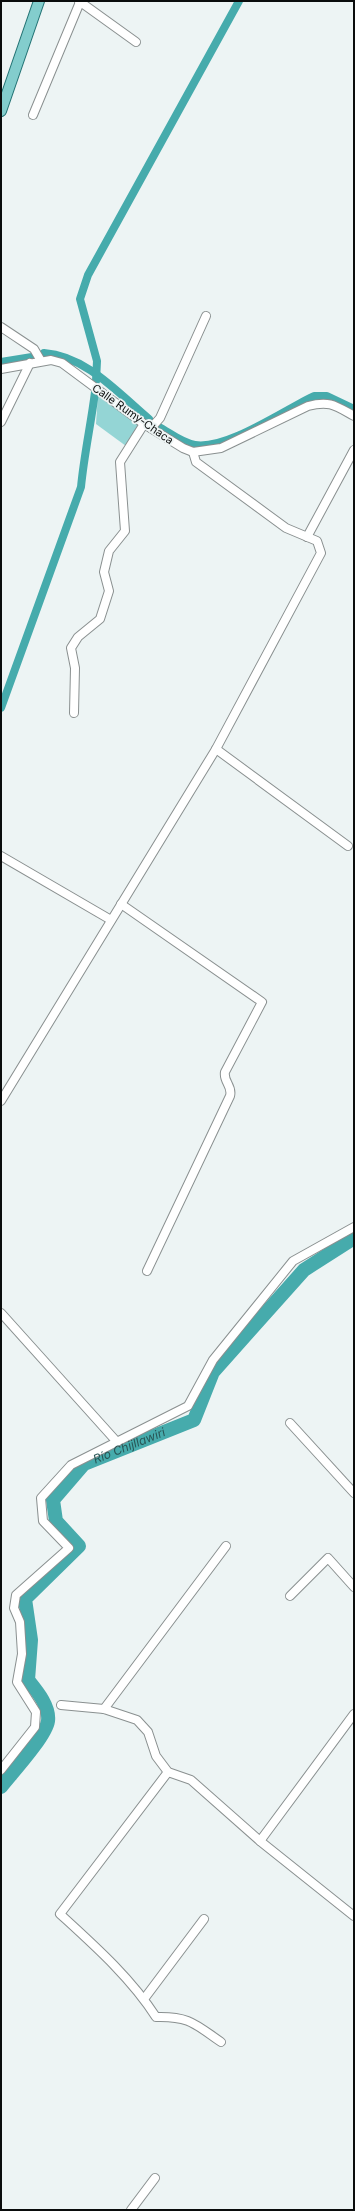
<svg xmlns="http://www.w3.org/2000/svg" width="355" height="2211" viewBox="0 0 355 2211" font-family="Inter,sans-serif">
  <rect width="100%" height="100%" fill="#edf4f4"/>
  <!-- green -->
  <path fill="#94d5d5" d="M98 394 139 425 126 446 96 424Z"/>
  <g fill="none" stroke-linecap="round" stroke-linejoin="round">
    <!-- canal -->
    <g stroke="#46abac" stroke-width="8">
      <path d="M44 353C86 356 118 393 149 419"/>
      <path d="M1 362 32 357"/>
      <path d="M96 381 97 361 80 299 88 275 239 1"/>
      <path d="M159 427C170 433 182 443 195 445 227 450 284 410 314 396H327L354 409"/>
      <path d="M1 708 81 487C84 455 91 424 95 392"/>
    </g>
    <!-- river -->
    <path stroke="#46abac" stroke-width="14" id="s1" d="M1 1787C12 1773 46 1736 48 1721 50 1706 36 1690 28 1680L31 1640 25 1599 79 1546 56 1521 53 1500 84 1464 194 1420 213 1372 304 1270 354 1238"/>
    <defs>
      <g id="minor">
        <path d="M79 1 136 42"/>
        <path d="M33 115 80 2"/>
        <path d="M1 327 34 349 41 361"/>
        <path d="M1 369 51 360 62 363 144 424 183 448 193 452 221 448 308 406C330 400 336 406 354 416"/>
        <path d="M1 422 30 363"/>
        <path d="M151 428 160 418 206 316"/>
        <path d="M307 537 354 450"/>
        <path d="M74 713 75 668 71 648 78 637 100 619 109 591 104 572 109 551 125 531 120 462 144 424"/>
        <path d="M216 749 348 846"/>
        <path d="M1 856 111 920"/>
        <path d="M121 904 262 1002 225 1072C223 1082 233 1086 230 1096L147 1271"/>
        <path d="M1 1101 216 749 321 553 317 541 286 528 196 462 193 452"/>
        <path d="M1 1313 117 1442"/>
        <path d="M290 1423 354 1493"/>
        <path d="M290 1596 328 1558 354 1587"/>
        <path d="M61 1705 104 1709 137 1720 148 1732 156 1756 168 1772 191 1780 260 1841 354 1916"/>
        <path d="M104 1709 226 1546"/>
        <path d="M1 1770 35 1727 36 1712 17 1682 22 1654 20 1622 14 1608 16 1595 69 1548 43 1521 41 1498 71 1465 188 1406 213 1360 293 1261 354 1227"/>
        <path d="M168 1772 60 1914C95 1946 131 1978 156 2017 189 2016 195 2024 221 2042"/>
        <path d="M260 1841 354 1714"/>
        <path d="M144 1999 204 1919"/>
        <path d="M131 2210 155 2178"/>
      </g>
      <path id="major" d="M1 111 39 1"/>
    </defs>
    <!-- minor casing -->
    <use href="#minor" stroke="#8a9090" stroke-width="10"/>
    <!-- major casing -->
    <use href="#major" stroke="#237374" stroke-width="12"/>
    <!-- minor -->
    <use href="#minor" stroke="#fff" stroke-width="8"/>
    <!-- major -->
    <use href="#major" stroke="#83cdcd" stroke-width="10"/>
  </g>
  <g text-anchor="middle" stroke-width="3.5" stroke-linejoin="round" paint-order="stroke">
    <!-- street labels -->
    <g font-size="11" fill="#0a0c0c" stroke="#edf4f4">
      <text transform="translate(133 414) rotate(35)" y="4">Calle Rumy-Chaca</text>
    </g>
    <!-- water labels -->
    <g font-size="12" font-style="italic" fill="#285555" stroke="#edf4f4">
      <text dy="4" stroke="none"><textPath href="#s1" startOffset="437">Río Chijllawiri</textPath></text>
    </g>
  </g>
  <!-- border -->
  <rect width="355" height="2211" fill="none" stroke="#0a0c0c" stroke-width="4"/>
</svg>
